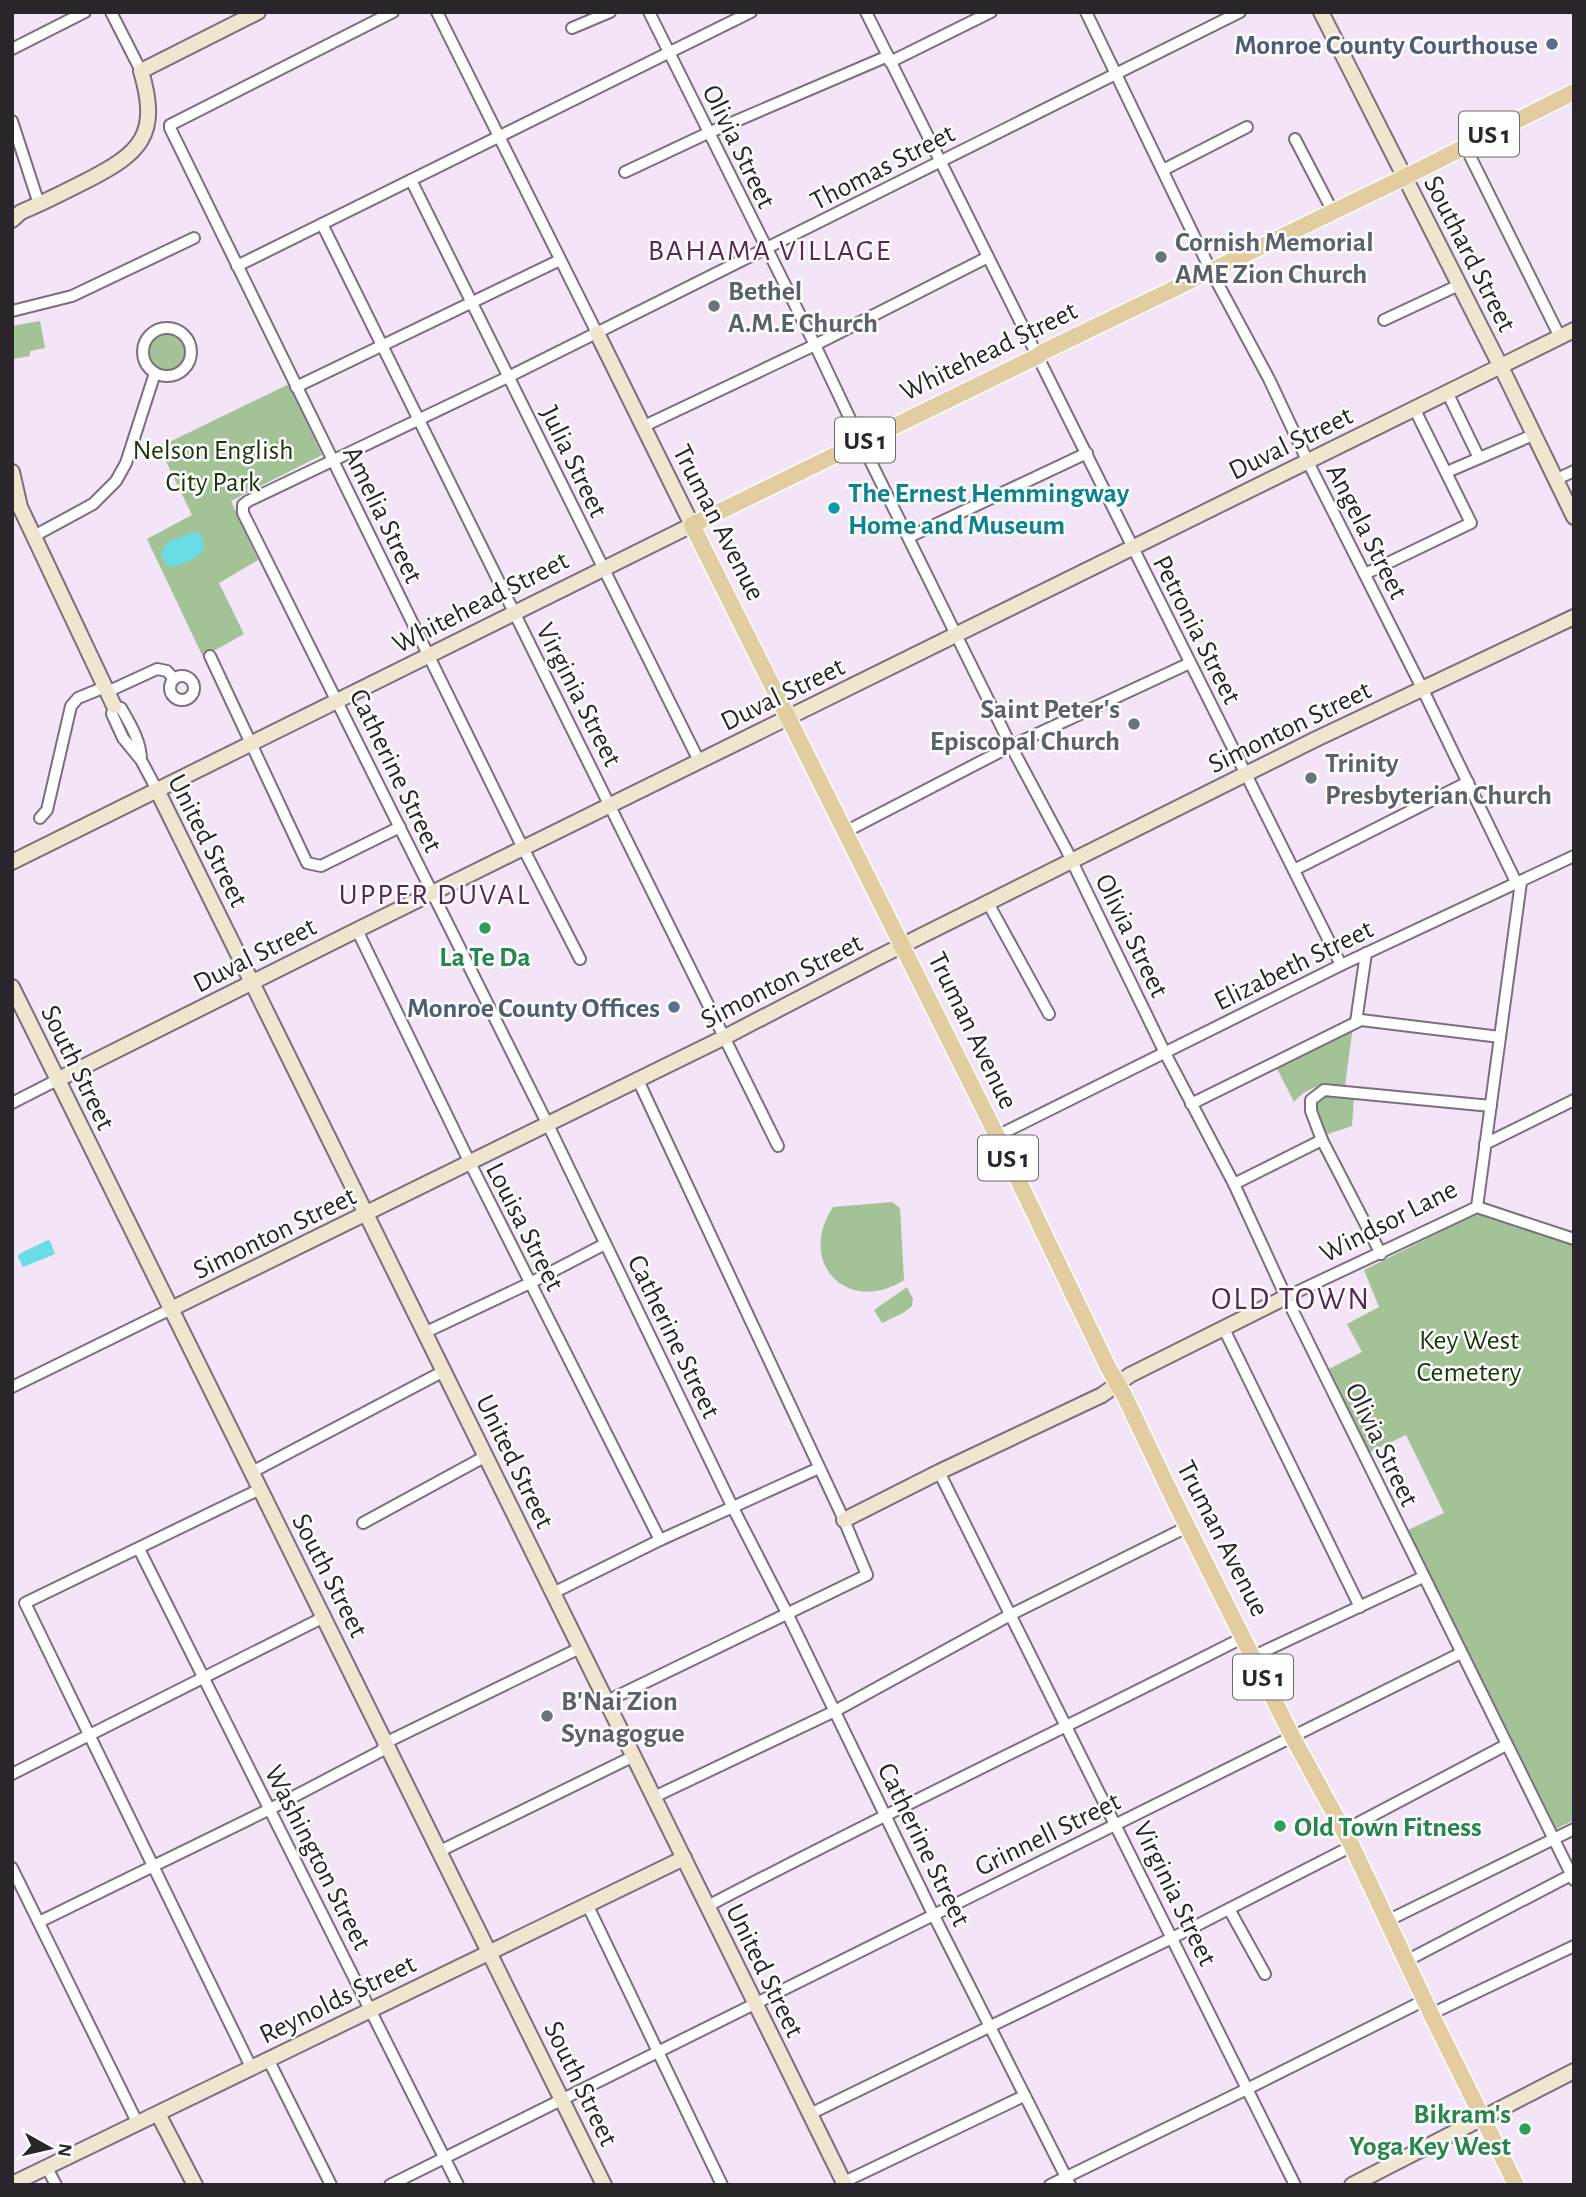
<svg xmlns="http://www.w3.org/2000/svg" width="1586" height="2197" viewBox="0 0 1586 2197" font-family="'Alegreya Sans',sans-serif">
  <rect width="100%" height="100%" fill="#f3e4f7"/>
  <!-- green -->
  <g fill="#a3c396">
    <path d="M40 321 45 348 30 351V356L13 359 12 326Z"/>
    <circle cx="167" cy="352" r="18"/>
    <path d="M289 384 322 455 231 501 258 560 219 583 244 634 203 657 147 539 192 515 159 447Z"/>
    <path d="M1353 1026 1345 1086C1323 1084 1309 1085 1294 1102L1273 1061Z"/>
    <path d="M1323 1094 1354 1097 1352 1126 1325 1135 1314 1103Z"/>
    <path d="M892 1202 900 1208 904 1280C848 1316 796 1263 833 1207Z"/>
    <path d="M1474 1215H1486L1574 1244V1820L1554 1830 1406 1531 1444 1513 1406 1435 1368 1453 1329 1369 1362 1352 1347 1324 1379 1307 1364 1270Z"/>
    <path d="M907 1287 913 1299 912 1306 903 1313 882 1323 874 1310Z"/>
  </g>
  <!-- water -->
  <g fill="#69dce5">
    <path d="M195 532 200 534C201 536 204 542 204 545 203 558 180 566 170 567L165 563 161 555 167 542Z"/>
    <path d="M48 1240 50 1241 55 1254 23 1267 18 1257 19 1254Z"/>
  </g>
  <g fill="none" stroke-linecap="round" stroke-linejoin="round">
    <defs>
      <g id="street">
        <path d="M111 12 141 71"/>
        <path d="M393 12 170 125V128L519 840 580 959"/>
        <path d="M437 12 597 333"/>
        <path d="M649 12 815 345 861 442 1011 746 1066 849 1165 1053 1234 1184 1286 1297 1574 1880"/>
        <path d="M866 12 1341 965"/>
        <path d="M1086 12 1211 271 1269 379 1308 462 1422 688 1516 882"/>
        <path d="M572 28 610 12"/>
        <path d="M12 49 85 12"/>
        <path d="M890 62 991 12"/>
        <path d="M12 121 39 204"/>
        <path d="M1295 139 1333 212"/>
        <path d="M1465 146 1560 337"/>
        <path d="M1163 170 1247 127"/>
        <path d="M625 172 708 133 888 56"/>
        <path d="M411 180 699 761"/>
        <path d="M322 224 778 1146"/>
        <path d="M237 266 751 12"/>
        <path d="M12 311 72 296 194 238"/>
        <path d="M1384 320 1459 285"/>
        <circle cx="167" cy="352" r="24"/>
        <path d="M296 387 560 260"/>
        <path d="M1447 392 1479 458"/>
        <path d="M642 427 815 345 988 257"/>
        <path d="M1447 472 1533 435"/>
        <path d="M1555 480 1574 471"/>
        <path d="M34 536 93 504 116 481 126 463 155 373"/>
        <path d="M909 537 1087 453"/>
        <path d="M1365 574 1471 523 1414 408"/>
        <path d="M210 656 307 863 321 866 400 827"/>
        <circle cx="182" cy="688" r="12"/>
        <path d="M107 692 157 669 167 671 174 679"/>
        <path d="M141 760C141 741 130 724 121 708L114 706 112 714 123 738 141 760 157 790"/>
        <path d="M40 818 47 810 71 706 78 698 105 687"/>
        <path d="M845 832 1011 746 1190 663"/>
        <path d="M1294 870 1468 782"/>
        <path d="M988 903 1049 1014"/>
        <path d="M357 930 470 1163 660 1540"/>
        <path d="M1356 1022 1366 953"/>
        <path d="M12 1103 57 1080"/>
        <path d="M1191 1104 1361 1020 1500 1037"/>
        <path d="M997 1136 1341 965 1574 856"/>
        <path d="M1485 1144 1574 1100"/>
        <path d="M1234 1184 1322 1140"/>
        <path d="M1477 1207 1521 882"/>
        <path d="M1381 1254 1322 1140 1311 1111V1100L1324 1090 1491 1106"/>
        <path d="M1286 1297 1477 1207 1574 1239"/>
        <path d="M1223 1327 1360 1607"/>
        <path d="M426 1332 530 1283 605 1244"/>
        <path d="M12 1387 171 1309"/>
        <path d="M252 1472 444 1371"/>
        <path d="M939 1472 1295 2185"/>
        <path d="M363 1523 486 1456"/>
        <path d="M139 1549 458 2185"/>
        <path d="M553 1593 660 1540 819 1468"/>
        <path d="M1254 1656 1423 1577"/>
        <path d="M607 1701 867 1575 844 1520 637 1078"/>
        <path d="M12 1774 324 1617"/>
        <path d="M654 1797 835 1711 1010 1615 1187 1527"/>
        <path d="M1343 1831 1506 1745"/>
        <path d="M440 1851 634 1756"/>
        <path d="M12 1868 138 2124"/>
        <path d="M587 1904 722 2185"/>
        <path d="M708 1906C885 1813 1066 1728 1244 1637"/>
        <path d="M1229 1909 1265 1974"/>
        <path d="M1387 1921 1574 1829"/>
        <path d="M39 1922 270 1809 381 1751 387 1742 580 1648"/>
        <path d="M1406 1961 1571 1875"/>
        <path d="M1431 2014 1574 1946"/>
        <path d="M268 2059 331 2185"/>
        <path d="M251 2067 25 1603 260 1489"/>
        <path d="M810 2114 1172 1938 1352 1846"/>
        <path d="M47 2168 56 2185"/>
        <path d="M844 2182 1024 2096"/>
        <path d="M390 2185 1461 1653"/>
        <path d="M1050 2185 1247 2089 1425 2000"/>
        <path d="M1070 2185 933 1914 787 1613 732 1506 552 1133 243 513V505L248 501 508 377 1240 12"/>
      </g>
      <g id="secondary">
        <path d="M1321 12 1505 375 1574 517"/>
        <path d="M12 220 21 212C43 203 64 192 86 181 141 153 160 135 141 71L258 12"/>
        <path d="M12 472 20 507 114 706"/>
        <path d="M157 790 845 2185"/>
        <path d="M12 862 692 525 597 333"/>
        <path d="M12 987 604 2185"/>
        <path d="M57 1080 357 930 1574 330"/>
        <path d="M171 1309 725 1037 877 958 1314 740 1574 617"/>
        <path d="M844 1520 939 1472 1102 1395 1130 1375 1286 1297"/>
        <path d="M158 2114 195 2185"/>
        <path d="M12 2184 684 1858"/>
        <path d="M1352 2185 1574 2071"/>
      </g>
      <path id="primary" d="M1516 2185 1431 2014 1352 1846 1292 1736 1177 1506 1124 1395 1108 1367 997 1136 692 525 1038 356 1043 352 1405 177 1574 92"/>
    </defs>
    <!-- street casing -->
    <use href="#street" stroke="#7c6e7f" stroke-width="14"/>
    <!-- secondary casing -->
    <use href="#secondary" stroke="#7c6e7f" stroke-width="18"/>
    <!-- primary casing -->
    <use href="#primary" stroke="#fff" stroke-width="19"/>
    <!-- street -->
    <use href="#street" stroke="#fff" stroke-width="10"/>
    <!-- secondary -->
    <use href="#secondary" stroke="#f0e6cf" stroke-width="14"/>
    <!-- primary -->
    <use href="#primary" stroke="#e2cda0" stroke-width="16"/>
  </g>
  <!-- markers -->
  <g fill="#5c6f8a" stroke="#fff" stroke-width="2.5">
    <circle cx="1552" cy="44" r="7"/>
    <circle cx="674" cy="1007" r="7"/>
  </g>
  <g fill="#6b7280" stroke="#fff" stroke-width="2.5">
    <circle cx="1161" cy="257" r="7"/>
    <circle cx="714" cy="306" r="7"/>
    <circle cx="1134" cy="724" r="7"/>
    <circle cx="1311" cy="778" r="7"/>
    <circle cx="547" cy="1716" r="7"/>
  </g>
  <circle fill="#0f9aa8" stroke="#fff" stroke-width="2.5" cx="834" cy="508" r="7"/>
  <g fill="#2e9e5b" stroke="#fff" stroke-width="2.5">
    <circle cx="485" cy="928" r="7"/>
    <circle cx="1280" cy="1826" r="7"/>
    <circle cx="1525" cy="2129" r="7"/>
  </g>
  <g text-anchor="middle" stroke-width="5" stroke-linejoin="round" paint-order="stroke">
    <!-- shield labels -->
    <g fill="#fff" stroke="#6a666b" stroke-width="2">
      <rect x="1459" y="111.5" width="60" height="45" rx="5"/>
      <rect x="835" y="417.5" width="60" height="45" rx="5"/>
      <rect x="978" y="1135.5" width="60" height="45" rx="5"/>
      <rect x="1233" y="1654.5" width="60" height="45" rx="5"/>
    </g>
    <g font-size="26" font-weight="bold" fill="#2a242b">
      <text x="1489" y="143">US 1</text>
      <text x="865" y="449">US 1</text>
      <text x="1008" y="1167">US 1</text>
      <text x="1263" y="1686">US 1</text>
    </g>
    <!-- service labels -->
    <g font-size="28" font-weight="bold" fill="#4e5e75" stroke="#fff" text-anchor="end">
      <text x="1538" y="54">Monroe County Courthouse</text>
      <text x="660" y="1017">Monroe County Offices</text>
    </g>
    <!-- street labels -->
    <g font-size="28" fill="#2a242b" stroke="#fff">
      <text transform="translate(740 146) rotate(64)" y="10">Olivia Street</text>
      <text transform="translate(882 166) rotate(-27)" y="10">Thomas Street</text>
      <text transform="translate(1471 253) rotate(63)" y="10">Southard Street</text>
      <text transform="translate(988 350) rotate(-26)" y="10">Whitehead Street</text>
      <text transform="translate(1290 442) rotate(-26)" y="10">Duval Street</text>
      <text transform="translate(575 461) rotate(64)" y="10">Julia Street</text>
      <text transform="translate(384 514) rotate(64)" y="10">Amelia Street</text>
      <text transform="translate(720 522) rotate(63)" y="10">Truman Avenue</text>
      <text transform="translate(1368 531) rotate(63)" y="10">Angela Street</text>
      <text transform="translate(480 601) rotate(-27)" y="10">Whitehead Street</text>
      <text transform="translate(1198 629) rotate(63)" y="10">Petronia Street</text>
      <text transform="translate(782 693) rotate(-26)" y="10">Duval Street</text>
      <text transform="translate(580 694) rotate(63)" y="10">Virginia Street</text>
      <text transform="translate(1289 726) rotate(-26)" y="10">Simonton Street</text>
      <text transform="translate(397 770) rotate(64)" y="10">Catherine Street</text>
      <text transform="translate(209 840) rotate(63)" y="10">United Street</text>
      <text transform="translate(1133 935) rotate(64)" y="10">Olivia Street</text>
      <text transform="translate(254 954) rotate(-27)" y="10">Duval Street</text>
      <text transform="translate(1293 964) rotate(-26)" y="10">Elizabeth Street</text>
      <text transform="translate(781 980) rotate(-27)" y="10">Simonton Street</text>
      <text transform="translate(974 1030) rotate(64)" y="10">Truman Avenue</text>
      <text transform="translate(79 1067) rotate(64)" y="10">South Street</text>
      <text transform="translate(1388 1220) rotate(-27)" y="10">Windsor Lane</text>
      <text transform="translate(526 1226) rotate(63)" y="10">Louisa Street</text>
      <text transform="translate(274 1232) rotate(-26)" y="10">Simonton Street</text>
      <text transform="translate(675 1336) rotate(64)" y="10">Catherine Street</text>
      <text transform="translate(1383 1444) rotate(64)" y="10">Olivia Street</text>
      <text transform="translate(516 1461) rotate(64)" y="10">United Street</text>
      <text transform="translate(1224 1538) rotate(63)" y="10">Truman Avenue</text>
      <text transform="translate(331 1575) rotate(63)" y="10">South Street</text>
      <text transform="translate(1047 1833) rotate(-26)" y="10">Grinnell Street</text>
      <text transform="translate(925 1844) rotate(64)" y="10">Catherine Street</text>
      <text transform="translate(319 1857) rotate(63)" y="10">Washington Street</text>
      <text transform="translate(1176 1893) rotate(64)" y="10">Virginia Street</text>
      <text transform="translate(766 1970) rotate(64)" y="10">United Street</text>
      <text transform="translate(337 1998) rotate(-26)" y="10">Reynolds Street</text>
      <text transform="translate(582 2083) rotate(64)" y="10">South Street</text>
    </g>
    <!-- worship labels -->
    <g font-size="28" font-weight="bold" fill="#5b616d" stroke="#fff" text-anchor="start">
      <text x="1175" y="251">Cornish Memorial<tspan x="1175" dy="32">AME Zion Church</tspan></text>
      <text x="728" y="300">Bethel<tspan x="728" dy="32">A.M.E Church</tspan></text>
      <text x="1120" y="718" text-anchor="end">Saint Peter's<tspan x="1120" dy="32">Episcopal Church</tspan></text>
      <text x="1325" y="772">Trinity<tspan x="1325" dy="32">Presbyterian Church</tspan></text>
      <text x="561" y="1710">B'Nai Zion<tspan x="561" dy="32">Synagogue</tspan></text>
    </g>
    <!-- park labels -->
    <g font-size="28" fill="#183607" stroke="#fff">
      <text x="213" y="459">Nelson English<tspan x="213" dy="32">City Park</tspan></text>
      <text x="1469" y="1349">Key West<tspan x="1469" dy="32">Cemetery</tspan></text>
    </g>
    <!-- culture labels -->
    <g font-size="28" font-weight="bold" fill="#0d838f" stroke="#fff" text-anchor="start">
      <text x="848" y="502">The Ernest Hemmingway<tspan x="848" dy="32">Home and Museum</tspan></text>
    </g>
    <!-- leisure labels -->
    <g font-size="28" font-weight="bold" fill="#27864d" stroke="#fff">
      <text x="485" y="966">La Te Da</text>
      <text x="1294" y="1836" text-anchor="start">Old Town Fitness</text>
      <text x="1511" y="2123" text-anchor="end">Bikram's<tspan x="1511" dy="32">Yoga Key West</tspan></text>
    </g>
    <!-- neighbourhood labels -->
    <g font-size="30" letter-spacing="2" fill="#5c2755" stroke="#fff">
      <text x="770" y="260">BAHAMA VILLAGE</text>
      <text x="435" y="904">UPPER DUVAL</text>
    </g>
    <!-- quarter labels -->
    <g font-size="32" letter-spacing="2" fill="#5c2755" stroke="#fff">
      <text x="1291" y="1309">OLD TOWN</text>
    </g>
  </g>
  <!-- border -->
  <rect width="1586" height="2197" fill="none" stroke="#2a242b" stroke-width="28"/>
  <!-- north arrow -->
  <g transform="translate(49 2148) rotate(98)" stroke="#ffffff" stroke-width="5" paint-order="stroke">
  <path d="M0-5L12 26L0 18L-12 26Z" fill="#2a242b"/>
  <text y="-10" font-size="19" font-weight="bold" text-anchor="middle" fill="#2a242b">N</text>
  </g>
</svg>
